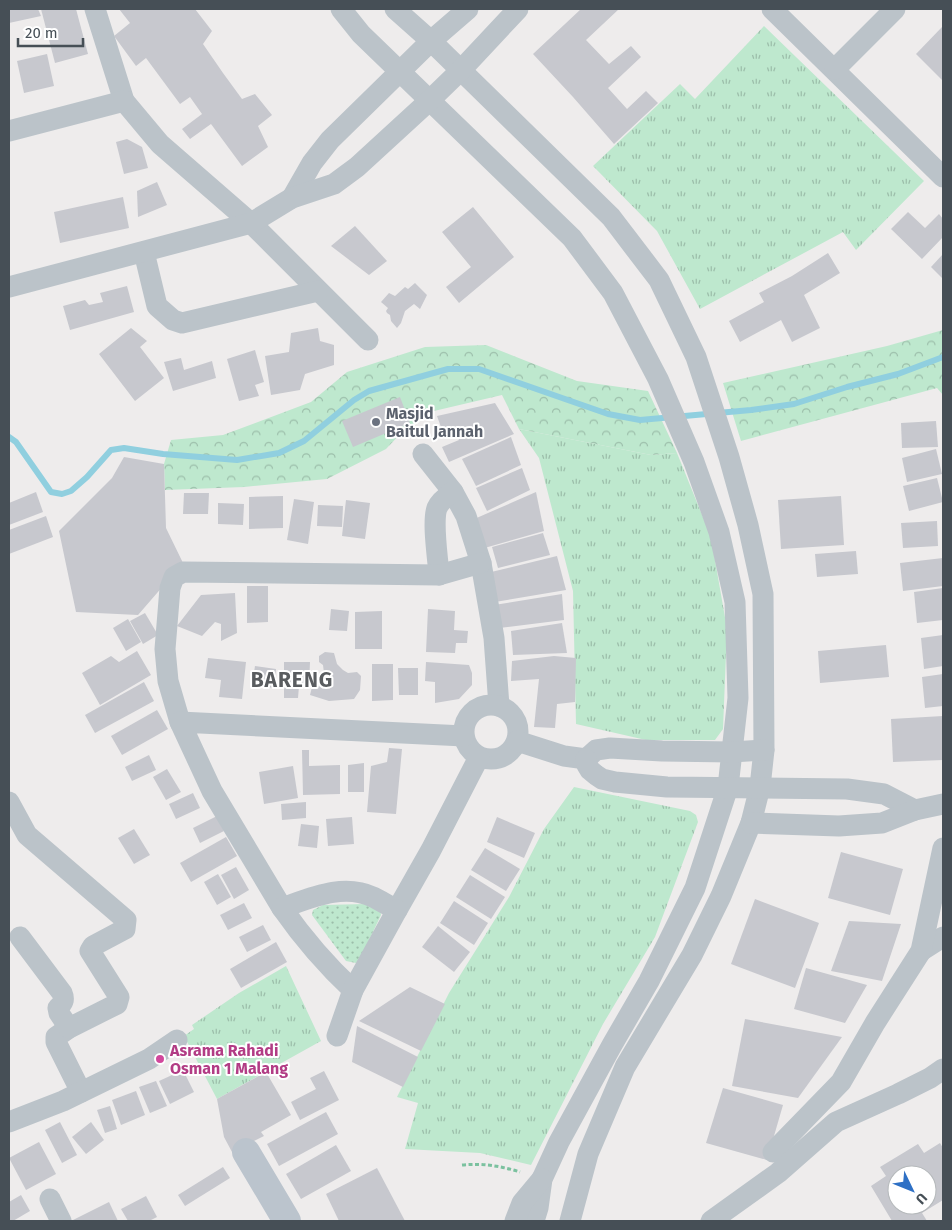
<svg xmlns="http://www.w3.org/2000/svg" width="952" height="1230" viewBox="0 0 952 1230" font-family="'Fira Sans',sans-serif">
  <defs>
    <pattern id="grass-tufts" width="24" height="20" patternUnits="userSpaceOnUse" patternTransform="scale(1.25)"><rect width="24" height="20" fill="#bee8ce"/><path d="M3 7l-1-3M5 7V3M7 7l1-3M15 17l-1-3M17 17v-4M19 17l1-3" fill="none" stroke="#9cbeaa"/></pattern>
    <pattern id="forest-crowns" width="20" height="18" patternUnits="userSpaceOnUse" patternTransform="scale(1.25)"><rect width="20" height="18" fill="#bee8ce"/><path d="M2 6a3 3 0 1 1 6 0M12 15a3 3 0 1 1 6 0" fill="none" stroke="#9cbeaa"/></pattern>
    <pattern id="park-dots" width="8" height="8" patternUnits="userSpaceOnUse" patternTransform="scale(1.25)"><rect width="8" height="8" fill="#bee8ce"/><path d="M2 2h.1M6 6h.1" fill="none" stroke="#9cbeaa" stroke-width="1.8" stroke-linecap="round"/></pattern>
  </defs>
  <rect width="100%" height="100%" fill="#eeecec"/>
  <!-- grass -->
  <g fill="url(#grass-tufts)">
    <path d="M764 26 924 181 856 250 843 232 700 309 657 231 593 166 680 84 695 99Z"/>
    <path d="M519 429 651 455 677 453 711 537 727 629 723 729 715 740H646L576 724 573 591 539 458Z"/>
    <path d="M574 787 690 811 696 815 698 822 655 937 603 1024 531 1165 480 1153 405 1149 418 1103 397 1097 449 993 509 897 544 829Z"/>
    <path d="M286 966 321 1041 217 1099 184 1036 194 1029 192 1025 239 993Z"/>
  </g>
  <!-- forest -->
  <g fill="url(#forest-crowns)">
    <path d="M943 330V395L937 388 741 441 723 383 887 346Z"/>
    <path d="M486 345 577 381 648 391 677 453 651 455 519 429 502 395 434 411 404 430 386 449 327 479 244 487 165 490 164 464 171 440 223 435 311 402 347 372 425 347Z"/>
  </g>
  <!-- park -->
  <path fill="url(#park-dots)" d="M367 904 380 909 381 915 361 957 356 963 346 961 312 915 313 910 323 905Z"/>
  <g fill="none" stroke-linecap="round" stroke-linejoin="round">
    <!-- stream -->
    <path stroke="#90cfdf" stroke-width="6" d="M9 437 16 442 51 492 62 494 71 491 87 477 111 450 124 448 163 454 237 460 279 453 304 441 354 400 369 391 448 369H479L608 414 640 420 751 410 794 404 847 387 898 374 943 357"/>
  </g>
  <!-- building -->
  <g fill="#c7c8ce" fill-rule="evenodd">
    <path d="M9 9H38L41 16 9 23Z"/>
    <path d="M41 9H76L88 54 55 63Z"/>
    <path d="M119 9H195L212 31 203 44 223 73 242 99 255 94 272 115 258 126 268 147 242 166 211 124 190 139 182 129 202 114 190 97 180 104 146 58 136 66 114 36 130 23Z"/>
    <path d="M581 9H619L586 40 609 64 631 46 641 57 608 88 627 109 646 91 658 103 614 144 573 97 533 54Z"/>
    <path d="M943 26V81L916 54Z"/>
    <path d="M47 54 54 86 24 93 17 61Z"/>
    <path d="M127 139 142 147 148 168 124 174 116 142Z"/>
    <path d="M157 182 167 205 138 217 137 191Z"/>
    <path d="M123 197 129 228 60 243 54 212Z"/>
    <path d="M473 207 514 257 459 303 446 287 471 267 442 232Z"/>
    <path d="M908 212 925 228 939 214 943 219V237L922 259 891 229Z"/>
    <path d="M355 226 387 261 369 275 331 246Z"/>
    <path d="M828 253 840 273 804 295 820 328 792 342 781 320 740 342 729 321 764 302 759 293 792 276Z"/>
    <path d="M943 254V279L931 267Z"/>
    <path d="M415 283 427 295 420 309 414 304 405 311 401 323 397 328 391 321 390 315 387 313 386 311 388 308 381 302 389 293 395 296 405 287 408 289Z"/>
    <path d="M127 286 134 312 70 330 63 306 85 300 89 305 103 302 100 293Z"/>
    <path d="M131 328 147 341 140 347 164 378 135 401 99 354Z"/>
    <path d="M318 328 320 341 334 345V365L305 374 300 390 271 395 265 356 289 352 291 333Z"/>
    <path d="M255 350 264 382 255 385 259 396 239 401 227 359Z"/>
    <path d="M181 358 184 370 212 361 216 378 173 391 164 362Z"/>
    <path d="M400 397 410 423 353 447 342 421Z"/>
    <path d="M495 403 514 434 449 462 442 447 459 440 453 427 442 430 437 416Z"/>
    <path d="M936 421 938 447 902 448 901 423Z"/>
    <path d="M511 437 521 465 476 486 462 459Z"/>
    <path d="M936 449 942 474 907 482 902 458Z"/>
    <path d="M124 457 164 464 166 528 183 563 138 615 76 612 59 531 112 478Z"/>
    <path d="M522 468 530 490 487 511 476 488Z"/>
    <path d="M937 478 943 502 909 511 903 486Z"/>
    <path d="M36 492 43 512 9 525V503Z"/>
    <path d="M536 492 544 531 481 549 472 520Z"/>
    <path d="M184 493H209L208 514H183Z"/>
    <path d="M283 496V528L249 529V497Z"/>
    <path d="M841 496 844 545 781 549 778 500Z"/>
    <path d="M294 499 314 502 308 544 287 540Z"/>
    <path d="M346 500 370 503 365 539 342 536Z"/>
    <path d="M218 503 244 504 243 525 218 524Z"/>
    <path d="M318 505 343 506 342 527 317 526Z"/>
    <path d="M46 516 53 537 9 554V530Z"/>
    <path d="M937 521 938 546 903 548 901 523Z"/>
    <path d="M543 533 550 555 498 568 492 547Z"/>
    <path d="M856 551 858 574 817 577 815 554Z"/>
    <path d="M557 556 566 590 495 602 487 573Z"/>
    <path d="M943 558V586L903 591 900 563Z"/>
    <path d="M247 586H268V622L247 623Z"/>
    <path d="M943 588V620L917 623 914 592Z"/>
    <path d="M235 593 237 633 221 641V624L215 622 202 636 177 626 201 595Z"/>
    <path d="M562 594 564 620 499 628 494 605Z"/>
    <path d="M331 609 349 611 347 631 329 630Z"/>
    <path d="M428 609 455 611 454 630 468 631 467 643H456L455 653 426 652Z"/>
    <path d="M382 611V649H355V612Z"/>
    <path d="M145 613 158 635 143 644 130 621Z"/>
    <path d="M128 619 141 642 126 651 113 628Z"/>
    <path d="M562 623 567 653 513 655 511 631Z"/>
    <path d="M943 635V666L924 669 921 638Z"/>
    <path d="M886 645 889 677 820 683 818 651Z"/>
    <path d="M137 651 151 675 100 705 82 673 111 656 119 662Z"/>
    <path d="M325 652 334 653 337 664 343 670 348 673 357 672 361 676 360 690 354 699 329 701 310 695 312 687 317 688 321 683 324 673 323 665 319 662V656Z"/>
    <path d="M554 656 576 658 575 702 557 704 555 728 534 727 539 679 511 681 512 661Z"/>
    <path d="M208 658 246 662 242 699 219 697 221 680 205 678Z"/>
    <path d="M284 662H310L309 686H299L298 698H284Z"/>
    <path d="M426 662 469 665 472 673V685L459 699 435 703V682L425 681Z"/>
    <path d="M372 664H393V700L372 701Z"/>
    <path d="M255 666 276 669 274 688 252 685Z"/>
    <path d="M398 668H418V695H399Z"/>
    <path d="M943 674V706L925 708 922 677Z"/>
    <path d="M144 682 154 701 95 733 85 715Z"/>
    <path d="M157 710 168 729 122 755 111 736Z"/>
    <path d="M943 716V760L893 762 891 719Z"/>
    <path d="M389 748 402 749 396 814 367 812 371 766 387 762Z"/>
    <path d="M302 750H309V766L340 765V794L303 795Z"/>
    <path d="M149 755 156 770 132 781 125 767Z"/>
    <path d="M364 763V792H348V765Z"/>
    <path d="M293 766 298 798 264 804 259 772Z"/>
    <path d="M167 769 181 792 166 800 153 777Z"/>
    <path d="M193 793 200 808 176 819 169 804Z"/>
    <path d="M306 802V818L282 820 281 804Z"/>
    <path d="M217 816 224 831 200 843 193 828Z"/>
    <path d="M352 817 354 844 328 846 326 819Z"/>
    <path d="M497 817 535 833 524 858 487 842Z"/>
    <path d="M301 824 319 826 317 848 298 846Z"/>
    <path d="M134 829 150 855 134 864 118 838Z"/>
    <path d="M226 837 237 856 191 882 180 863Z"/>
    <path d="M485 848 520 869 506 891 471 870Z"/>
    <path d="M841 852 903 869 890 915 828 898Z"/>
    <path d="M236 867 249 890 234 899 221 875Z"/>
    <path d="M218 874 231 897 217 905 204 882Z"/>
    <path d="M470 875 505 897 491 919 456 897Z"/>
    <path d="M755 899 819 923 795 988 731 964Z"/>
    <path d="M454 901 488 923 474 945 440 923Z"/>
    <path d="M244 903 252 918 228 930 220 915Z"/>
    <path d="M849 921 901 924 882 981 831 971Z"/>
    <path d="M263 925 271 940 247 952 239 937Z"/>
    <path d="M438 926 470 952 454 972 422 947Z"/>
    <path d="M276 942 287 962 241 988 230 969Z"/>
    <path d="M806 968 867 985 845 1023 794 1009Z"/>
    <path d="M410 987 445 1004 421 1051 359 1021Z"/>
    <path d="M745 1019 842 1037 798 1098 732 1086Z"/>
    <path d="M357 1026 418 1057 403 1087 352 1062Z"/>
    <path d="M183 1070 194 1092 170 1104 159 1081Z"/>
    <path d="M324 1071 339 1100 300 1120 291 1102 316 1089 310 1078Z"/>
    <path d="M266 1072 291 1115 261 1132 264 1136 232 1152 224 1137 217 1099Z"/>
    <path d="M156 1081 167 1106 150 1113 139 1087Z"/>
    <path d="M723 1088 783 1105 767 1160 706 1143Z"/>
    <path d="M136 1091 145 1115 121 1125 112 1100Z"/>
    <path d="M110 1106 117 1129 105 1133 97 1110Z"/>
    <path d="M326 1112 338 1134 279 1166 267 1144Z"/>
    <path d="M60 1122 77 1155 62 1163 45 1130Z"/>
    <path d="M91 1122 104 1140 86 1154 72 1137Z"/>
    <path d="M39 1142 56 1174 26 1190 9 1158Z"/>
    <path d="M940 1143 943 1148V1200L922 1213 927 1221H892L871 1186 886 1176 880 1167 918 1144 924 1153ZM897 1175H927V1205H897Z"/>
    <path d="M336 1145 351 1171 301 1199 286 1174Z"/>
    <path d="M223 1167 230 1178 185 1206 178 1195Z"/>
    <path d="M377 1168 405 1221H339L326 1194Z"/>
    <path d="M21 1195 30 1211 13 1221H9V1202Z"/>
    <path d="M146 1196 157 1217 149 1221H128L121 1209Z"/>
    <path d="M109 1202 118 1221H71Z"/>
  </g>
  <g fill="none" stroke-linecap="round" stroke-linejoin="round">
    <!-- path -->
    <path stroke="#7bc19f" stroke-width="3" stroke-dasharray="4 2.5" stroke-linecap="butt" d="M462 1165C482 1163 501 1166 520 1172"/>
    <!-- street -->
    <g stroke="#bbc3c9" stroke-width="21">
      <path d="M95 9 124 101 160 144 251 223 368 340"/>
      <path d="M341 9 361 34 572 238 613 293 658 379 694 462 719 532 735 602 738 698 728 787 695 888 649 981 612 1045 559 1142 542 1179 538 1208 534 1221"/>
      <path d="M395 9 431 41 611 217 659 280 696 357 729 457 748 525 763 594 764 750 760 787 751 823 721 896 692 955 625 1067 588 1154 570 1221"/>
      <path d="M772 9 943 177"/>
      <path d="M835 69 895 9"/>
      <path d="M9 131 124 101"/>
      <path d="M292 198 312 163 330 140 431 41 468 9"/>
      <path d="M144 252 157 306 173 320 182 323 318 291"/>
      <path d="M9 287 251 223 292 198 334 184 357 167 429 101 461 70 518 9"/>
      <path d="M423 454 453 492 466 516 481 563 494 638 499 706"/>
      <path d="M439 575C438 559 432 522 437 508 440 501 447 496 453 492"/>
      <circle cx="491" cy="732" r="27"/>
      <path d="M180 722 168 681 165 649 170 588 174 577 183 572 439 575 481 563"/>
      <path d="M517 741 564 756 586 759 596 750 610 748 662 751 732 752 764 750"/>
      <path d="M586 759 587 765 590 770 596 775 602 779 615 782 667 787 847 789 884 794 915 810"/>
      <path d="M9 802 27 835 126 920 125 929 93 946 90 951 119 997 117 1004 69 1028 56 1037V1042L81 1092"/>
      <path d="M751 823 839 826 882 823 915 810 943 804"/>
      <path d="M282 908 212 791 180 722 464 736"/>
      <path d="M20 937 62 993C65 1000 63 1003 58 1008L59 1013 69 1028"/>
      <path d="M921 951 943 937"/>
      <path d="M353 990C326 965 303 938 282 908 311 898 343 883 373 897 381 901 389 906 397 910L431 850 479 757"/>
      <path d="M337 1036 353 990 397 910"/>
      <path d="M9 1122 63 1101 149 1059 177 1040"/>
      <path d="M773 1152 841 1082 875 1023 921 951 943 848"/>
      <path d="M50 1199 61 1221"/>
      <path d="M515 1221 522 1203 542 1179"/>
      <path d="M711 1221 778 1173 836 1122 898 1094 930 1078 943 1069"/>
    </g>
    <!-- secondary -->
    <path stroke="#bbc4cd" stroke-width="28" d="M246 1152 287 1221"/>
  </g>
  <!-- markers -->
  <circle fill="#6b7280" stroke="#fff" stroke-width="2" cx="376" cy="422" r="5"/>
  <circle fill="#d1479c" stroke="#fff" stroke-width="2" cx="160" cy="1059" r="5"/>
  <g text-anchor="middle" stroke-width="4" stroke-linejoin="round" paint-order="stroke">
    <!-- worship labels -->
    <g font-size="16" font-weight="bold" fill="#5b616d" stroke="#fff" text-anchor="start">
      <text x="386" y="419">Masjid<tspan x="386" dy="18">Baitul Jannah</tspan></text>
    </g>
    <!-- hotel labels -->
    <g font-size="16" font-weight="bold" fill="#b23c85" stroke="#fff" text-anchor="start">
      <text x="170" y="1056">Asrama Rahadi<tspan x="170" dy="18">Osman 1 Malang</tspan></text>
    </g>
    <!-- district labels -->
    <g font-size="21" font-weight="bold" letter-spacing="1" fill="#595c5f" stroke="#fff">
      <text x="292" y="687">BARENG</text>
    </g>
  </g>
  <!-- border -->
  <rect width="952" height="1230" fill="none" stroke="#464f56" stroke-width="20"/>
  <!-- north arrow -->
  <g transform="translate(912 1190) rotate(133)"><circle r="24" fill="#ffffff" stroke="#b5b9bb"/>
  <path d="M0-4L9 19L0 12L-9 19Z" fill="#2e70c5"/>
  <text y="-8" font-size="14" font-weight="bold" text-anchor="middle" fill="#464f56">U</text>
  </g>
  <!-- scale -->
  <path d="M18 38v8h65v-8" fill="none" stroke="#464f56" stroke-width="2.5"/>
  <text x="25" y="38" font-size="15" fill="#464f56" stroke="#ffffff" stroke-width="4" paint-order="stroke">20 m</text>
</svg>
